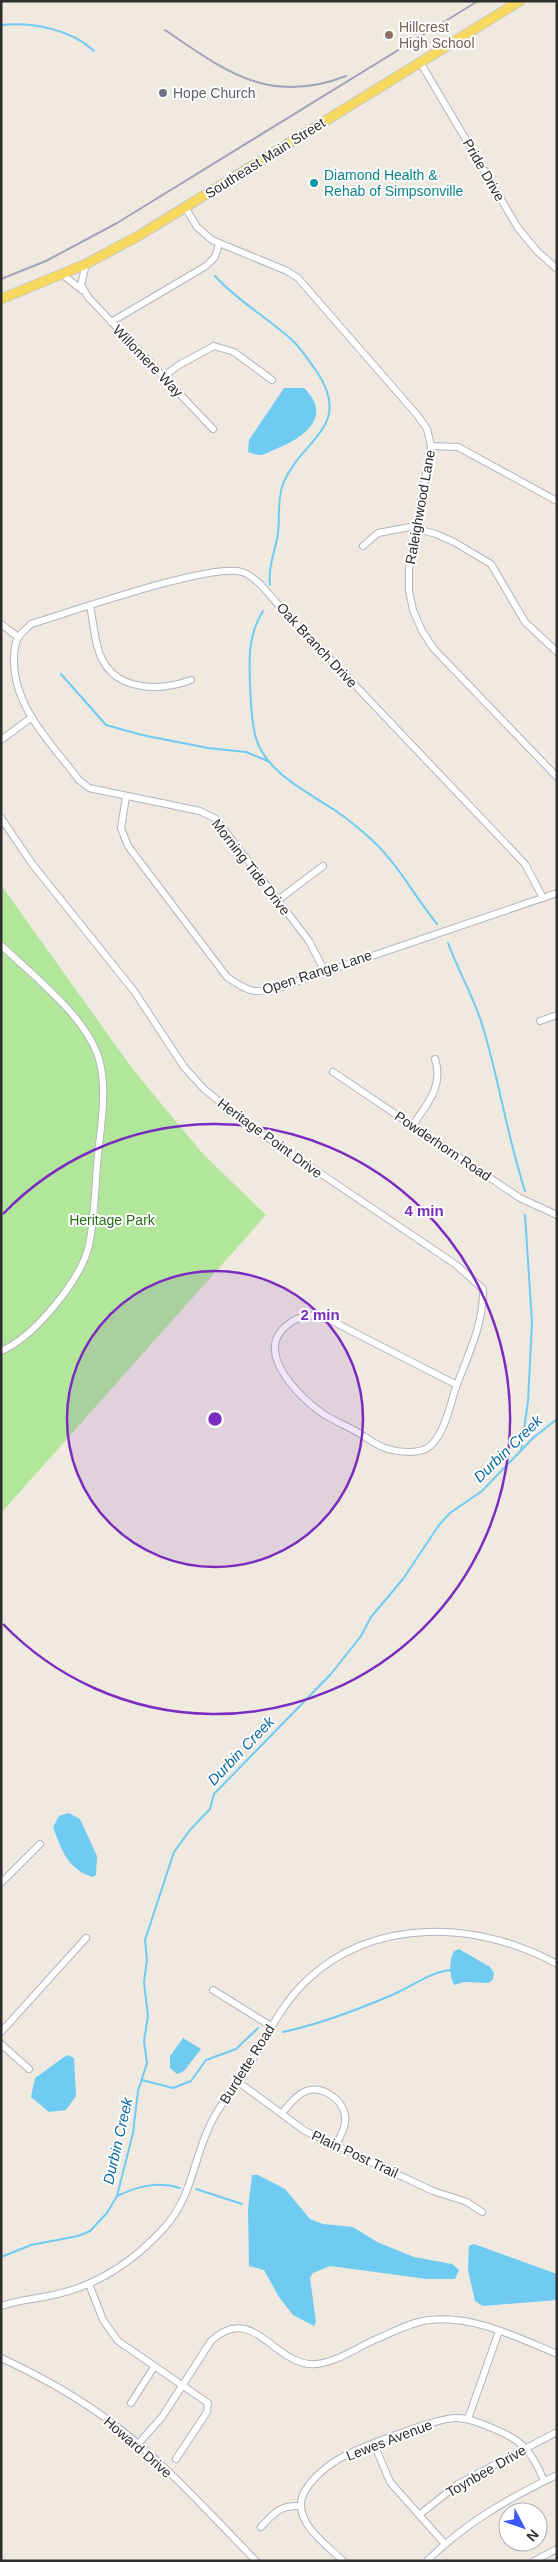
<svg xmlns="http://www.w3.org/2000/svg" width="558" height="2562" viewBox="0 0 558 2562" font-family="Arial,sans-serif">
  <rect width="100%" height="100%" fill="#efe9e0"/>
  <!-- green -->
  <path fill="#b2e79b" d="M1 885 134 1071 203 1154 266 1215 1 1513Z"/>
  <!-- water -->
  <g fill="#70cbf3">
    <path d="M284 388H304C333 416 305 437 278 448 273 450 265 455 260 455 256 455 251 453 248 452L249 440Z"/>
    <path d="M69 1813 80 1819 97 1856 96 1875 93 1877C68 1870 61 1849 53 1827L59 1816Z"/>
    <path d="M459 1949 490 1967 494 1973 493 1979 489 1983 464 1982 454 1985C449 1975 449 1960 454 1951Z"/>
    <path d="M183 2038 201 2049 184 2071 177 2074 170 2068V2056Z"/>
    <path d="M67 2055 74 2058 76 2096 66 2110 49 2112 31 2097 35 2078Z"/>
    <path d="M252 2175H258L285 2189 310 2219 323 2224 353 2227 377 2242 414 2257 452 2264 459 2270 455 2279H427L330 2266 313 2273 310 2278 316 2322 314 2326 293 2315 279 2297 264 2270 249 2266 248 2209Z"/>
    <path d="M474 2244 557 2274V2300L483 2306 475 2301 468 2270 469 2246Z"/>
  </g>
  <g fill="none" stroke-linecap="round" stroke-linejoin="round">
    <!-- stream -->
    <g stroke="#70cbf3" stroke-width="2">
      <path d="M1 25C32 22 71 29 94 51"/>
      <path d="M215 276C238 302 269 318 294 342 302 350 310 362 317 372 354 427 300 440 283 484 277 500 280 517 278 533 275 553 268 565 270 585"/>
      <path d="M263 611C248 635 249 658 250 685 251 702 251 721 256 738 266 773 308 792 336 811 349 820 361 830 372 840 398 864 415 897 437 924"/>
      <path d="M61 674 106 725 142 735 208 748 246 752 270 762"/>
      <path d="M448 943C458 970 473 996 482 1024 499 1079 507 1136 525 1191"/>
      <path d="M521 1451 528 1401 532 1322 525 1215"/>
      <path d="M283 2032C320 2024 357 2010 392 1995 412 1987 429 1972 451 1970"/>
      <path d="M142 2080 173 2088 191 2081 206 2060 236 2049 258 2028"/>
      <path d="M196 2189 242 2204"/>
      <path d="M117 2196C138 2186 158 2181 180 2188"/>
      <path d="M1 2257 31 2245 78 2236 90 2231 107 2213 117 2196 133 2133 138 2091 147 2063 144 2041 148 2016 144 1982 147 1960 145 1940 174 1852 190 1830 210 1809 214 1794 331 1674 361 1636 371 1617 403 1579 439 1525 450 1513 482 1491 533 1438 557 1419"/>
    </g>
    <defs>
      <g id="minor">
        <path d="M420 62 518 228 537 251 557 269"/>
        <path d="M185 207 197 227 212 240 287 271 298 278 418 416 427 429 431 446 409 569V591L413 610 422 631 434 649 557 777"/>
        <path d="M86 264 81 285 88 297 213 429"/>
        <path d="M63 275 82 290"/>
        <path d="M111 322 206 266 215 257 219 244"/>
        <path d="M164 376 179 365 214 346 234 352 272 380"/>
        <path d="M431 446 458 447 557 501"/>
        <path d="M363 546 378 533 410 527 436 534 454 542 491 564 525 622 557 652"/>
        <path d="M90 606C94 623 94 644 102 659 118 692 162 691 191 680"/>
        <path d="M1 624 18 637"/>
        <path d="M1 740 32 717"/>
        <path d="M126 797 121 828 128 846 227 977C250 993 254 994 281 987L557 893"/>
        <path d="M1 818 33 865 134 991 184 1067 204 1089 247 1124 455 1264 483 1289C484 1323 468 1355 456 1387 450 1405 445 1433 430 1446 420 1455 397 1452 385 1448 376 1445 367 1438 359 1433 347 1426 334 1421 322 1413 301 1398 258 1357 282 1330 293 1318 304 1315 320 1315L457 1385"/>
        <path d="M278 900 323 866"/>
        <path d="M1 945C33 976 90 1019 100 1063 107 1092 101 1125 98 1154 95 1184 95 1216 89 1245 81 1280 34 1337 1 1351"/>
        <path d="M324 970 309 941 216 819 200 811 89 788 79 780C52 744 14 708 14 661 14 653 14 645 18 638 20 633 27 629 31 624 68 613 212 562 242 572 255 576 267 592 276 602L525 864 543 898"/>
        <path d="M540 1021 557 1015"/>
        <path d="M333 1072 520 1198 557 1215"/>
        <path d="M413 1125C427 1104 444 1086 435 1059"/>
        <path d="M1 1883 40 1844"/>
        <path d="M213 1990 271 2026"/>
        <path d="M1 2032 86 1938"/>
        <path d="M1 2044 29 2069"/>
        <path d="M237 2081 305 2131 433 2191 467 2202 482 2212"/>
        <path d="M282 2113C289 2105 296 2095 306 2091 322 2085 342 2099 345 2115 347 2126 340 2136 336 2146"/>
        <path d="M89 2284 103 2320 118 2341 208 2403 207 2412 176 2459"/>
        <path d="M1 2306C18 2300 36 2299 53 2295 97 2286 134 2261 164 2228 192 2198 193 2160 210 2125 220 2104 235 2085 249 2065 267 2036 281 2005 306 1981 374 1916 479 1921 557 1964"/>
        <path d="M1 2358C42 2377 80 2398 116 2426 167 2465 211 2515 256 2561"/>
        <path d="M131 2403 154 2367"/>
        <path d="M468 2419 499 2331"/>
        <path d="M138 2444 162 2417 211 2341C254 2301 275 2368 316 2364 338 2362 359 2346 379 2338 395 2331 412 2322 429 2320 473 2315 517 2337 557 2354"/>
        <path d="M374 2444 390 2482 444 2543"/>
        <path d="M419 2515 458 2484 557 2432"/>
        <path d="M261 2527C275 2512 280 2505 301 2506"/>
        <path d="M343 2561C328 2546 300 2527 301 2504 301 2487 325 2467 339 2459 357 2448 439 2417 457 2418 468 2418 477 2422 487 2426 519 2438 531 2448 544 2481"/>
        <path d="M427 2561C465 2523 509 2498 557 2475"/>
        <path d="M534 2561 557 2549"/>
      </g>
      <path id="major" d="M1 299 86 264 140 235 520 1"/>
    </defs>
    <!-- minor casing -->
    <use href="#minor" stroke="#b3b5c1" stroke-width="8"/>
    <!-- major casing -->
    <use href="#major" stroke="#c8c8c8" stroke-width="11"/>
    <!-- minor -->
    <use href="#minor" stroke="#fff" stroke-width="6"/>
    <!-- major -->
    <use href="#major" stroke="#f6d95e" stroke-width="9"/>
    <!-- rail -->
    <g stroke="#a2a4b8" stroke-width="2">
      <path d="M165 30C225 71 270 106 346 76"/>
      <path d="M1 279 46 261 117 223 478 1"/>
    </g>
  </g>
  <!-- distance rings -->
  <circle cx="215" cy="1419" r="148" fill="#7b2cbf" fill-opacity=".12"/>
  <g fill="none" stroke="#7b2cbf" stroke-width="2.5">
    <circle cx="215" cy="1419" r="148"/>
    <path d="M3 1214A295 295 0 1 1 3 1624"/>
  </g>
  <!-- markers -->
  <circle fill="#8d6e63" stroke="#fff" stroke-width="2" cx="389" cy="35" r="5"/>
  <circle fill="#6b7280" stroke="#fff" stroke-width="2" cx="163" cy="93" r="5"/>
  <circle fill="#0f9aa8" stroke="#fff" stroke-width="2" cx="314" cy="183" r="5"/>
  <g text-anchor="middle" stroke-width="4" stroke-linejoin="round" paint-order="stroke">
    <!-- education labels -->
    <g font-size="14" fill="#785e54" stroke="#fff" text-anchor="start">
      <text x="399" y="32">Hillcrest<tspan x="399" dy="16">High School</tspan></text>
    </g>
    <!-- worship labels -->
    <g font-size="14" fill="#5b616d" stroke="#fff" text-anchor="start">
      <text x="173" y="98">Hope Church</text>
    </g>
    <!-- street labels -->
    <g font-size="14" fill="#2d2d2d" stroke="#fff">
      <text transform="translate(265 158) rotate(-32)" y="5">Southeast Main Street</text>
      <text transform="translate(484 170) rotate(60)" y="5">Pride Drive</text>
      <text transform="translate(148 361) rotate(46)" y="5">Willomere Way</text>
      <text transform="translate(420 507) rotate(-80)" y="5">Raleighwood Lane</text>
      <text transform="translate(317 645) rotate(47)" y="5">Oak Branch Drive</text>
      <text transform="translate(251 867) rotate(52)" y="5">Morning Tide Drive</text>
      <text transform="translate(317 972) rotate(-18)" y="5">Open Range Lane</text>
      <text transform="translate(270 1138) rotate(36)" y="5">Heritage Point Drive</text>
      <text transform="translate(443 1146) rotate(34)" y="5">Powderhorn Road</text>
      <text transform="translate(247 2064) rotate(-58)" y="5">Burdette Road</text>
      <text transform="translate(355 2154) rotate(25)" y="5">Plain Post Trail</text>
      <text transform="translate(389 2440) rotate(-21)" y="5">Lewes Avenue</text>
      <text transform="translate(138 2447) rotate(41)" y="5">Howard Drive</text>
      <text transform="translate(486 2471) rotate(-30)" y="5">Toynbee Drive</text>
    </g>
    <!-- culture labels -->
    <g font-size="14" fill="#0d838f" stroke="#fff" text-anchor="start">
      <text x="324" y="180">Diamond Health &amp;<tspan x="324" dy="16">Rehab of Simpsonville</tspan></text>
    </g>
    <!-- park labels -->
    <g font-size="14" fill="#276f18" stroke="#fff">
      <text x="112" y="1225">Heritage Park</text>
    </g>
    <!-- water labels -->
    <g font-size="15" font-style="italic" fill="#0969a6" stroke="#fff">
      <text transform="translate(508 1449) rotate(-44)" y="5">Durbin Creek</text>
      <text transform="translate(241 1751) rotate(-46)" y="5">Durbin Creek</text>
      <text transform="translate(118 2141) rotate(-77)" y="5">Durbin Creek</text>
    </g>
  </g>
  <circle cx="215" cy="1419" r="8" fill="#7b2cbf" stroke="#fff" stroke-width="2.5"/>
  <g font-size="15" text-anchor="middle" font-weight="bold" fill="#7b2cbf" stroke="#fff" stroke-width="4" stroke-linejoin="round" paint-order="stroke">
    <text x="424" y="1216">4 min</text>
    <text x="320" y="1320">2 min</text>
  </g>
  <!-- border -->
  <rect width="558" height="2562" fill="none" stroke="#2d2d2d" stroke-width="5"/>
  <!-- north arrow -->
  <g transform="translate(523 2527) rotate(131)"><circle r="24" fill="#ffffff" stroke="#ababab"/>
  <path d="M0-4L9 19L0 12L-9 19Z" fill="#3d59ff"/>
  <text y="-8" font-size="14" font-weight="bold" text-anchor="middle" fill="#2d2d2d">N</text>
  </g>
</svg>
